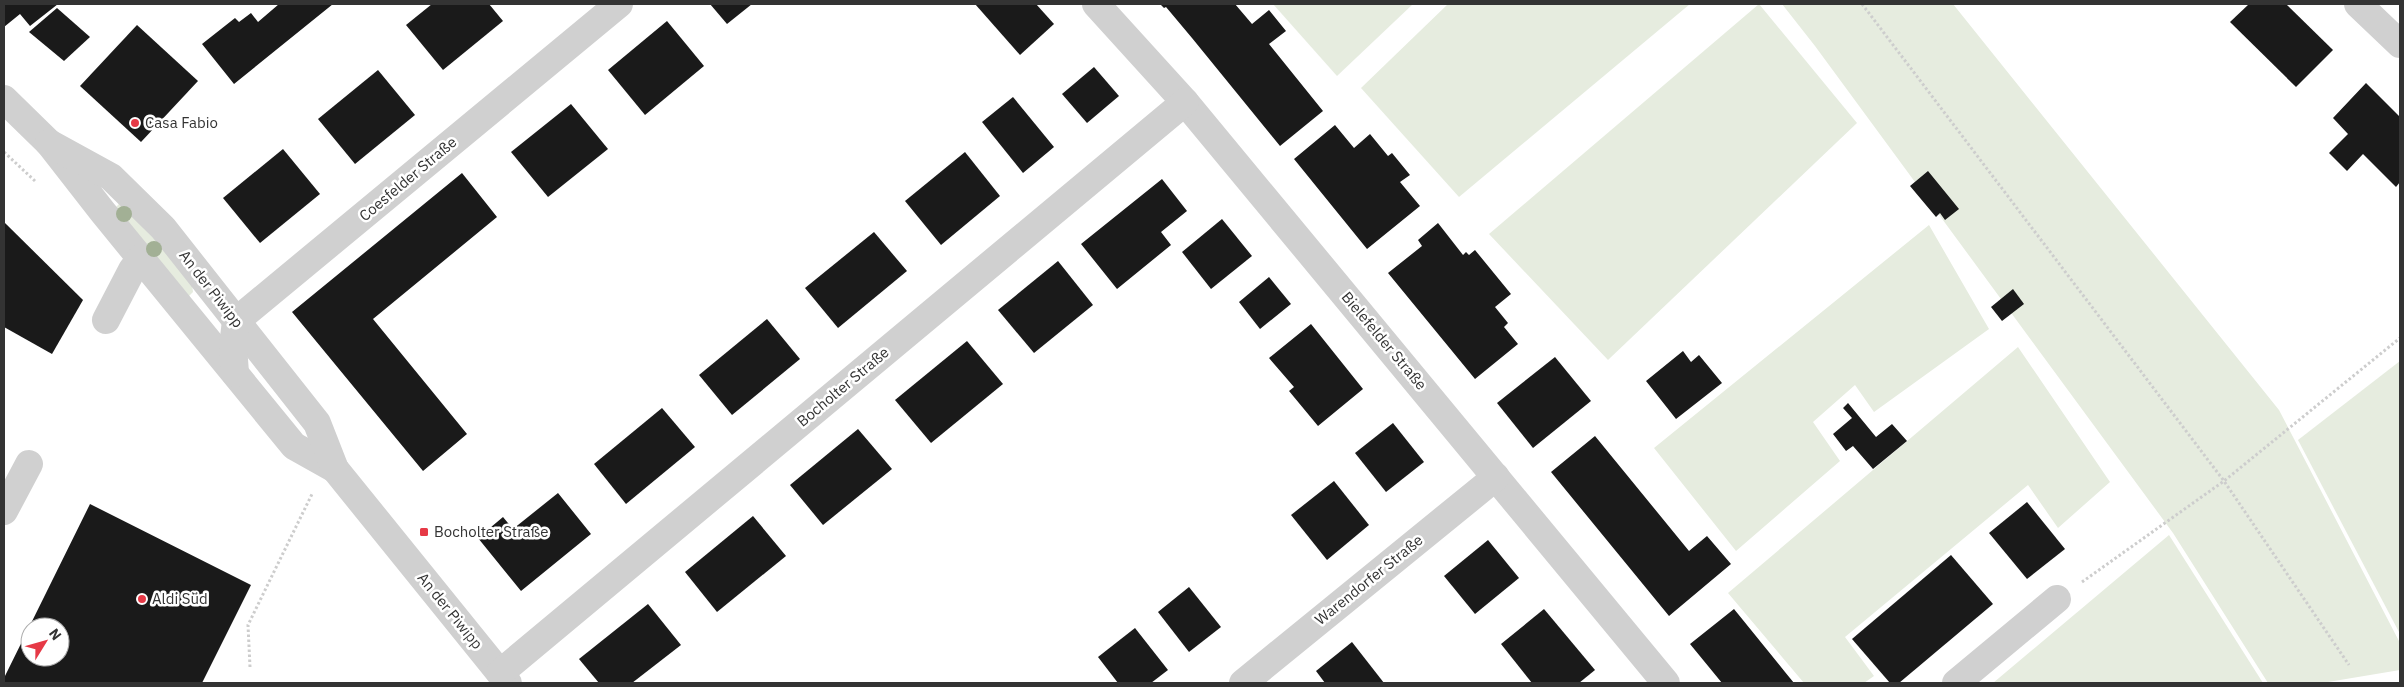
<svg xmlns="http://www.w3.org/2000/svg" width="2404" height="687" viewBox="0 0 2404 687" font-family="'IBM Plex Sans',sans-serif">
  <rect width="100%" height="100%" fill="#fff"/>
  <!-- green -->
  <g fill="#e6ecdf">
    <path d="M1273 4H1413L1337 76Z"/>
    <path d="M1448 4H1690L1459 197 1361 88Z"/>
    <path d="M1759 4 1857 123 1608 360 1489 234Z"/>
    <path d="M1782 4H1953L2279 410 2400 643V670L2322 683H2268L2173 533 1815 46Z"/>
    <path d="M121 202 129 206 192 284 193 292 188 297 115 208Z"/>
    <path d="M1929 225 1989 329 1874 412 1855 385 1813 422 1840 461 1736 551 1654 448Z"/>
    <path d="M2018 347 2110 482 2058 528 2028 485 1845 637 1874 676 1864 683H1804L1728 593Z"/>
    <path d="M2400 361V634L2298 440Z"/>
    <path d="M2169 535 2263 683H1993Z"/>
  </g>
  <!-- building -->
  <g fill="#1a1a1a" fill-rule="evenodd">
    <path d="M4 4H58L30 26 20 14 4 27Z"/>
    <path d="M279 4H333L234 84 202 44 235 18 239 22 251 13 258 22Z"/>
    <path d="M432 4H489L503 21 443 70 406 25Z"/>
    <path d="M710 4H752L727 24Z"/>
    <path d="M975 4H1036L1054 24 1020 55Z"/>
    <path d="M1160 4H1235L1252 24 1269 10 1286 31 1269 44 1323 111 1280 146 1192 38 1166 7 1164 8Z"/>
    <path d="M2249 4H2286L2333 50 2296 87 2230 22Z"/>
    <path d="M57 8 90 37 64 61 29 32Z"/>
    <path d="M667 21 704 66 645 115 608 70Z"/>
    <path d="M137 25 198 81 141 142 80 86Z"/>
    <path d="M1094 67 1119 96 1087 123 1062 94Z"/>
    <path d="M378 70 415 115 355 164 318 119Z"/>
    <path d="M2366 83 2400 117V182L2396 187 2363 154 2347 171 2329 153 2348 134 2333 118Z"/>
    <path d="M1013 97 1054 147 1023 173 982 122Z"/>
    <path d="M571 104 608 149 548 197 511 152Z"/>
    <path d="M1335 125 1354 148 1370 134 1388 156 1392 153 1410 175 1400 182 1420 206 1367 249 1294 159Z"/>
    <path d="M283 149 320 194 260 243 223 198Z"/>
    <path d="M965 152 1000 196 941 245 905 201Z"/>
    <path d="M1928 171 1959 209 1945 220 1940 213 1936 217 1910 186Z"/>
    <path d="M462 173 497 217 373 319 467 434 423 471 292 312Z"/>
    <path d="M1162 179 1187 211 1161 232 1171 245 1117 289 1081 244Z"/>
    <path d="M1222 219 1252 256 1211 289 1182 252Z"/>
    <path d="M4 222 83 300 52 354 4 327Z"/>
    <path d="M1438 223 1463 255 1466 252 1469 255 1475 250 1511 294 1495 307 1508 323 1504 327 1518 344 1475 379 1388 273 1422 246 1418 240Z"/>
    <path d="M874 232 907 271 838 328 805 288Z"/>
    <path d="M1058 261 1093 305 1034 353 998 310Z"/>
    <path d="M1269 277 1291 304 1260 329 1239 302Z"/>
    <path d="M2013 289 2024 304 2002 321 1991 307Z"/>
    <path d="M767 319 800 359 732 415 699 375Z"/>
    <path d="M1311 324 1363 389 1318 426 1289 391 1294 387 1269 358Z"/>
    <path d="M967 341 1003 384 931 443 895 400Z"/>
    <path d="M1683 351 1691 362 1699 355 1722 383 1676 419 1646 381Z"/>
    <path d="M1555 357 1591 401 1533 448 1497 403Z"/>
    <path d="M1848 403 1876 437 1892 424 1907 441 1873 469 1853 446 1846 451 1833 434 1852 418 1843 408Z"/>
    <path d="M662 408 695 447 626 504 594 464Z"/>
    <path d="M1393 423 1424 462 1386 492 1355 453Z"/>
    <path d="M858 429 892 469 823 525 790 485Z"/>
    <path d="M1595 436 1689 551 1707 536 1731 564 1669 616 1551 472Z"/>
    <path d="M1334 481 1369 525 1327 560 1291 515Z"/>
    <path d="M558 493 591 534 521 591 478 538 503 517 513 529Z"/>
    <path d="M2027 502 2065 549 2027 579 1989 533Z"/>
    <path d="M90 504 251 585 202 683H4V678ZM30 627H60V657H30Z"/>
    <path d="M753 516 786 556 717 612 685 572Z"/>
    <path d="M1488 540 1519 578 1475 614 1444 576Z"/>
    <path d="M1951 555 1993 604 1899 683H1890L1852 639Z"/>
    <path d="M1189 587 1221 627 1189 652 1158 612Z"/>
    <path d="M648 604 681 645 632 683H599L579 659Z"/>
    <path d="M1544 609 1595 670 1579 683H1532L1501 644Z"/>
    <path d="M1734 609 1785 672 1794 683H1722L1690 644Z"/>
    <path d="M1135 628 1168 670 1151 683H1118L1098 657Z"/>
    <path d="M1352 642 1384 683H1325L1316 671Z"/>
  </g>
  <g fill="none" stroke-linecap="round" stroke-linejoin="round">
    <!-- path -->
    <g stroke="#cdcdcd" stroke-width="3" stroke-dasharray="2.5 2.5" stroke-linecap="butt">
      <path d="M1862 4 2224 481 2349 665"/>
      <path d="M4 152 35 181"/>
      <path d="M2082 582 2224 481 2400 338"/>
      <path d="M250 667 248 625 312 494"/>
    </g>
    <!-- minor -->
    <g stroke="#d0d0d0" stroke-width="28">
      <path d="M1096 4 1185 102 1666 683"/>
      <path d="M2358 4 2400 44"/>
      <path d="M4 99 49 143 102 211 294 446 335 469"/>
      <path d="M49 143 111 177 163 228 317 423 335 469 508 683"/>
      <path d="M106 320 132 270 141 258"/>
      <path d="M235 373 233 346 236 321 619 4"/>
      <path d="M4 511 29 464"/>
      <path d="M500 673 1185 102"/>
      <path d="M1243 683 1496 477"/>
      <path d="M1956 683 2057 599"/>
    </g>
  </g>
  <!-- trees -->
  <g fill="#a2b095">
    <circle cx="124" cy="214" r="8"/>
    <circle cx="154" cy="249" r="8"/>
  </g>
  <!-- markers -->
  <g fill="#e63946" stroke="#fff" stroke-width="2">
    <circle cx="135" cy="123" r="5"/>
    <rect x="419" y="527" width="10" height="10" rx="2.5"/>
    <circle cx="142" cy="599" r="5"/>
  </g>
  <g text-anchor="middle" stroke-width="5" stroke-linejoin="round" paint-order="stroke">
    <!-- poi labels -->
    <g font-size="15" fill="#333" stroke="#fff" text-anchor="start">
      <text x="145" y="128">Casa Fabio</text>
      <text x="434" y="537">Bocholter Straße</text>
      <text x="152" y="604">Aldi Süd</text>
    </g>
    <!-- street labels -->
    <g font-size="15" fill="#333" stroke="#fff">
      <text transform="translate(408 179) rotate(-40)" y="5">Coesfelder Straße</text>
      <text transform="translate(211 289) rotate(52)" y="5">An der Piwipp</text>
      <text transform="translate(1384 341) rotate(50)" y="5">Bielefelder Straße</text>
      <text transform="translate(843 387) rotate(-40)" y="5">Bocholter Straße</text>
      <text transform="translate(1369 580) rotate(-39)" y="5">Warendorfer Straße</text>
      <text transform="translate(450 611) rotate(51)" y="5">An der Piwipp</text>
    </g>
  </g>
  <!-- border -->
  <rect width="2404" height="687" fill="none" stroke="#333333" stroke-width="10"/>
  <!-- north arrow -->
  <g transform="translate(45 642) rotate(53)"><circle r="24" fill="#ffffff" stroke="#adadad"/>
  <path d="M0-4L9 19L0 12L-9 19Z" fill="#e63946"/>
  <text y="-8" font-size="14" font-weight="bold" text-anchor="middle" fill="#333333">N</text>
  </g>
</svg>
